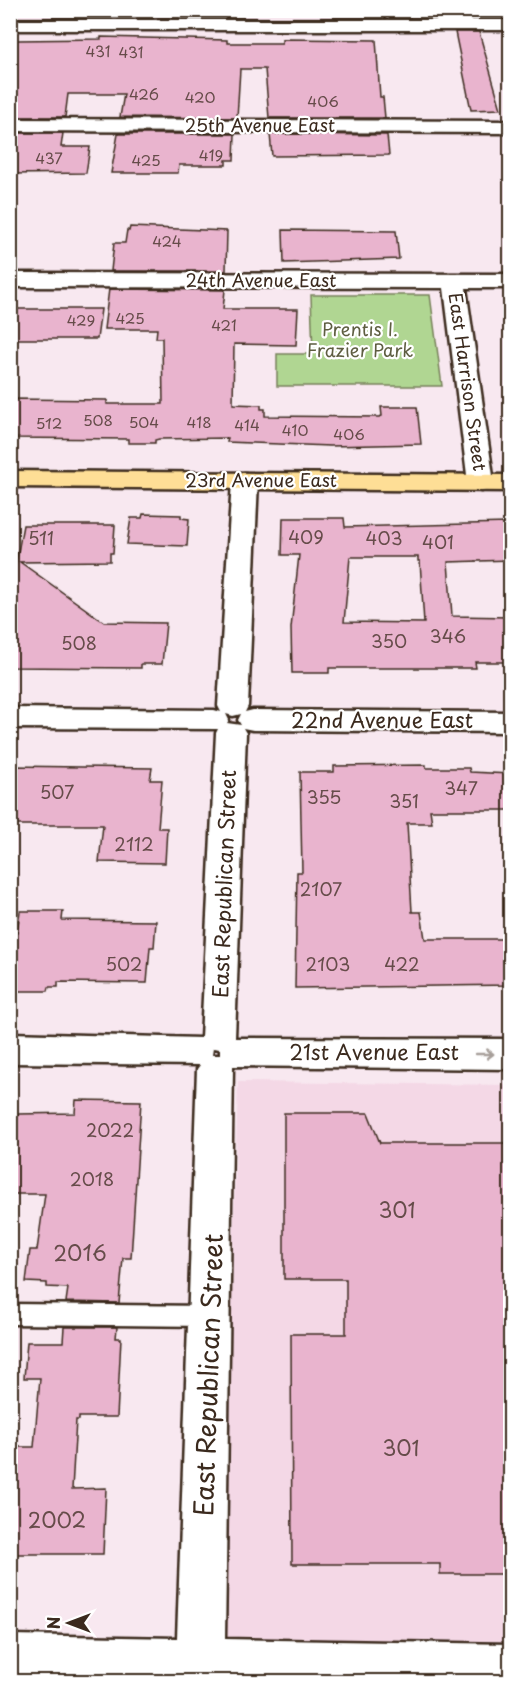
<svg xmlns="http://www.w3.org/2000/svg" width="521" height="1692" viewBox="0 0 521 1692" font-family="'Playpen Sans',sans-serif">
  <rect width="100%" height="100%" fill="#f8e8f0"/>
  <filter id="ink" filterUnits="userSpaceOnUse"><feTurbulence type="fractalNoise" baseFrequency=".0167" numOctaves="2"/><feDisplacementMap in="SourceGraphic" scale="12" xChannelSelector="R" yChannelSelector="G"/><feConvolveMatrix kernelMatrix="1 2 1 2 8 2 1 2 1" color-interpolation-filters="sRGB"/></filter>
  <g filter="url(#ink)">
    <!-- built -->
    <path fill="#f4d8e6" d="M238 1082 510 1085V1643L222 1638Z"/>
    <!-- green -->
    <path fill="#b0d692" stroke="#768058" stroke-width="1.5" d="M311 295H430L442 386H277V354H313Z"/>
    <!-- building -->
    <g fill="#e9b4ce" stroke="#3b2a1e" stroke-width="1.5" fill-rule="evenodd">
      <path d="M451 10H473L475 18H452Z"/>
      <path d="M455 32H479L501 109 471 110Z"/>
      <path d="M101 37 227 40V43H282V39L376 40 380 97H383L385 118H269L265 69H240L237 118 120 117 124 94H68L65 117H10V42L18 40 101 39Z"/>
      <path d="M10 133H63L61 147H90L86 173 10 174Z"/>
      <path d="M118 134H235L234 160H226V165H179L178 173H111Z"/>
      <path d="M270 134 387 135 389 155 272 156Z"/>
      <path d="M130 227 227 231 226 271H111L114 243H125L127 230 129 231Z"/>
      <path d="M283 230 396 231 399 259 284 263Z"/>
      <path d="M109 289 225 290 223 309H298L296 345 234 344 233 404 261 405V409H265V416L379 417 382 416 381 407H417L421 444 330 446 227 442 228 438 159 439 155 440V443H128V439L10 438V399L107 400V404H163L162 338H156L157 329H104Z"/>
      <path d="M10 309H101L97 339H10Z"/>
      <path d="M143 514 181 515V518L189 519 187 546 127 544 131 518H142Z"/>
      <path d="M283 518H344L345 527 508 523 510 536V560L448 562 452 616 510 617V662H475L476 668H329V673H292L291 628 299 555H282ZM350 557H418V561H420L424 623 344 622Z"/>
      <path d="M23 525H115L113 553H110V561L20 562 104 622 166 623 162 664H141V668L10 667V595Z"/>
      <path d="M426 765V768H469L470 772 510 774V810H430L432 823H407L412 912H421L425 939H510V985L295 988 297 872H302L300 772H334V766Z"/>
      <path d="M10 766 152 768 150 780H162L158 828H167L165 863 99 862 103 825H10Z"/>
      <path d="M20 911H63L62 920 156 921 154 947H150L147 983 58 982V987H49L48 991H10V948L13 933H17Z"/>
      <path d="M76 1100 141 1101 131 1258H123L119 1303 66 1302 68 1288 47 1287V1283L26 1282 30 1250H37L45 1194H10V1119H17L18 1114 75 1113Z"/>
      <path d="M284 1113H368L380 1143H510V1574H440V1564H292L291 1334H346V1279H284Z"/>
      <path d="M64 1327H117L116 1338H121L117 1417H79V1420H76L72 1489 106 1488 103 1554H10V1447H34L40 1378H24L27 1342H63Z"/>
    </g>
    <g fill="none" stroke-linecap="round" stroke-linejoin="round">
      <defs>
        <path id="lane" d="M10 1304 210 1306 217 1309 220 1316 217 1323 210 1326 10 1324Z"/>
        <g id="street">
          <rect x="10" y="20" width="500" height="10"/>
          <path d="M10 119 510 121V133L10 131Z"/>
          <path d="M10 273 510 274V288H466L494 483 490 489 481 491 472 489 468 483 444 288 10 287Z"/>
          <path d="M245 473 254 475 258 481 248 706 245 712 253 710 510 712V732L253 730 243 728 246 733 235 1038 510 1039V1069L233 1066 225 1639 510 1644V1682H10V1635L177 1638 197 1069 200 1065 10 1063V1033L201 1038 216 733 218 729 10 728V708L214 710 221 712 218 706 232 481 236 475ZM226 714 233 716 241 714 238 720 241 725 227 723 229 720ZM213 1048 220 1049V1055H212Z"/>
        </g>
        <path id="primary" d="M10 471 510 475V491L10 487Z"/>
      </defs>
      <!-- lane casing -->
      <use href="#lane" stroke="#3b2a1e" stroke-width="5"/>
      <!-- street casing -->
      <use href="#street" stroke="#3b2a1e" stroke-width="5"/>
      <!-- primary casing -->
      <use href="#primary" stroke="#3b2a1e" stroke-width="5"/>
      <!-- lane -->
      <use href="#lane" fill="#fff" fill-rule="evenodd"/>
      <!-- street -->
      <use href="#street" fill="#fff" fill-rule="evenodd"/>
      <!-- primary -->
      <use href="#primary" fill="#fede96" fill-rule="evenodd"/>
    </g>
    <!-- one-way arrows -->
    <defs><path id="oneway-shaft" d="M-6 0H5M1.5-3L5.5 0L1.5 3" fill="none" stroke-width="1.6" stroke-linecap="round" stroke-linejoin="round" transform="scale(1.5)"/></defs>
    <use stroke="#a79f9a" href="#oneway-shaft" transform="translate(485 1054)"/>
  </g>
  <g text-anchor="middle" stroke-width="4.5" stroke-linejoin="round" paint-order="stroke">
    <!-- far-number labels -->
    <g font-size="15" fill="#664c4a">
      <text x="98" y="57">431</text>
      <text x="131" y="58">431</text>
      <text x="144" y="100">426</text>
      <text x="200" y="103">420</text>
      <text x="323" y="107">406</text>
      <text x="211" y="161">419</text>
      <text x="49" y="164">437</text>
      <text x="146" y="166">425</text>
      <text x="167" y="247">424</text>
      <text x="130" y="324">425</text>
      <text x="81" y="326">429</text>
      <text x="224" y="331">421</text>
      <text x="98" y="426">508</text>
      <text x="144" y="428">504</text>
      <text x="199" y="428">418</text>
      <text x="49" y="429">512</text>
      <text x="247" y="431">414</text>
      <text x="295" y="436">410</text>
      <text x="349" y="440">406</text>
    </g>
    <!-- far-street labels -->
    <g font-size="18" fill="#3b2a1e" stroke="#fff">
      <text x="260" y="132">25th Avenue East</text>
      <text x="261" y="287">24th Avenue East</text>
      <text transform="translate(467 382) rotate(82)" y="6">East Harrison Street</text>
      <text x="261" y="487">23rd Avenue East</text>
    </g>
    <!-- far-park labels -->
    <g font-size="18" fill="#5e5e41" stroke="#fff">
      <text x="360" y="336">Prentis I.<tspan x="360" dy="21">Frazier Park</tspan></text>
    </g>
    <!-- number labels -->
    <g font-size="18" fill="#664c4a">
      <text x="306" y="544">409</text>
      <text x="41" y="545">511</text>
      <text x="384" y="545">403</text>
      <text x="438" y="549">401</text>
      <text x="448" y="643">346</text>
      <text x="389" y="648">350</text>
      <text x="79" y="650">508</text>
      <text x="461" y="795">347</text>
      <text x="57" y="799">507</text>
      <text x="324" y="804">355</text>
      <text x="404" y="808">351</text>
      <text x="134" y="851">2112</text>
      <text x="321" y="896">2107</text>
      <text x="124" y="971">502</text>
      <text x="328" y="971">2103</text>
      <text x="402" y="971">422</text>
      <text x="110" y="1137">2022</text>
      <text x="92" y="1186">2018</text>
    </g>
    <!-- street labels -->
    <g font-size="21" fill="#3b2a1e" stroke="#fff">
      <text x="382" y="728">22nd Avenue East</text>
      <text transform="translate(225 884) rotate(-88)" y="7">East Republican Street</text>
      <text x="374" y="1060">21st Avenue East</text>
    </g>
    <!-- near-number labels -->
    <g font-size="21" fill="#664c4a">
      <text x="397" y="1218">301</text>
      <text x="80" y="1261">2016</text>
      <text x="401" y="1456">301</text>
      <text x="57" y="1528">2002</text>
    </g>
    <!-- near-street labels -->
    <g font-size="26" fill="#3b2a1e" stroke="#fff">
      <text transform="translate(209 1375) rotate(-88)" y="9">East Republican Street</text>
    </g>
  </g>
  <!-- margin -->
  <rect width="521" height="1692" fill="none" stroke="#fff" stroke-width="36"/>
  <rect x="18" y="18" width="485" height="1656" fill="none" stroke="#3b2a1e" stroke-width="2" filter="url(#ink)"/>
  <!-- north arrow -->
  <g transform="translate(69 1623) rotate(270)" stroke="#ffffff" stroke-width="4.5" paint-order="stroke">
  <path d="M0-4.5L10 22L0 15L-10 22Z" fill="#3b2a1e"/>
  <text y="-9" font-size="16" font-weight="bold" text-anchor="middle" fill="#3b2a1e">N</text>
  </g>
</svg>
